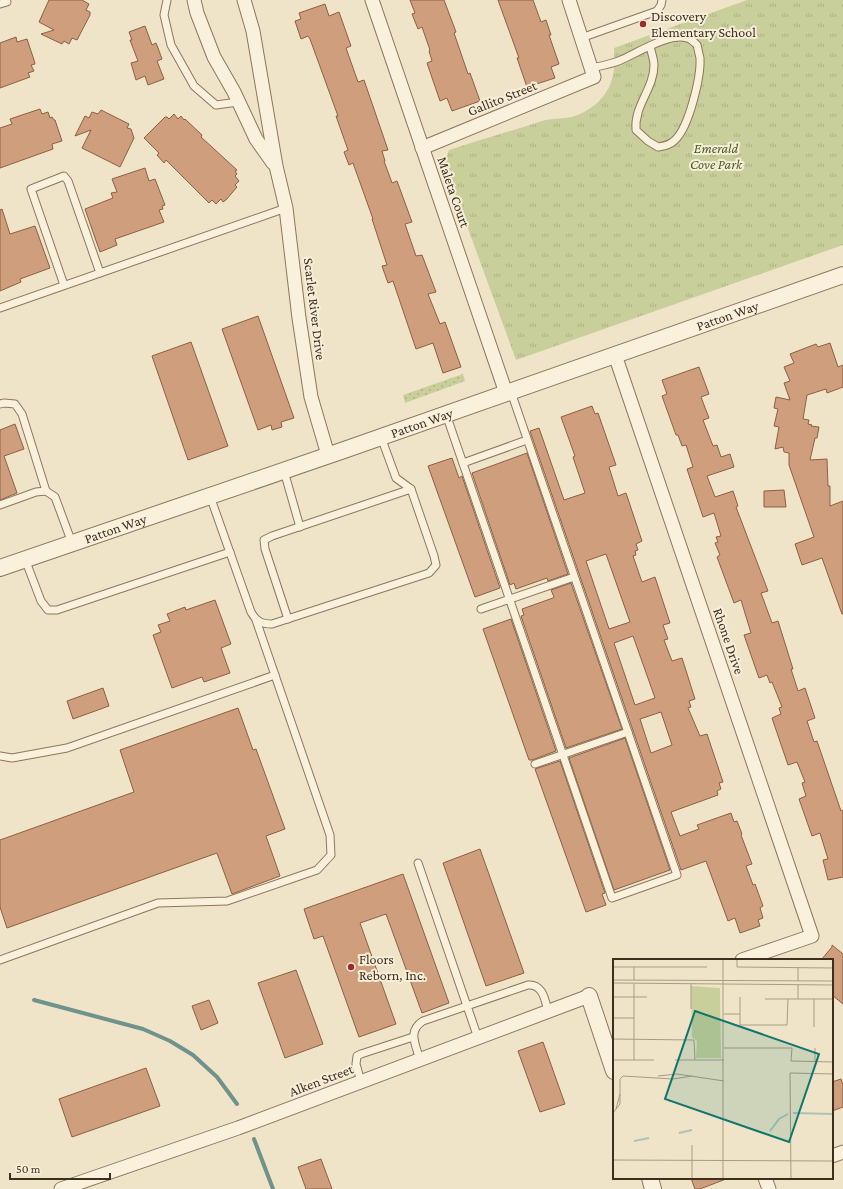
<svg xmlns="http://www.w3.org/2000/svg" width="843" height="1189" viewBox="0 0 843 1189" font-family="'Crimson Pro',serif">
  <defs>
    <pattern id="grass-dots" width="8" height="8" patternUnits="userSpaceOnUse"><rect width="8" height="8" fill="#c9cf9b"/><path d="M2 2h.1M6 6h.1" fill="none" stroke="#aeb285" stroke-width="1.8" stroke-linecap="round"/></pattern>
    <pattern id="park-tufts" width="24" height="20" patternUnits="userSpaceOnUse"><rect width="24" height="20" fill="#c9cf9b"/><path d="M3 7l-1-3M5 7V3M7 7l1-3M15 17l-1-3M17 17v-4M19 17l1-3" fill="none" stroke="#aeb285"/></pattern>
  </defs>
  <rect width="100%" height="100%" fill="#f0e4c8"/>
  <!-- grass -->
  <path fill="url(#grass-dots)" d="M463 374 465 381 405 403 403 395Z"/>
  <!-- park -->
  <path fill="url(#park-tufts)" d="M747 0H843V245L516 360 444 163 449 150C480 140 511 131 542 121 552 118 562 119 572 117 592 111 609 96 613 75 615 66 614 57 614 48Z"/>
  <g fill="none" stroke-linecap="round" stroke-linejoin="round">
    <!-- stream -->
    <g stroke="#6f938a" stroke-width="4">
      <path d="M34 1000 143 1029 170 1041 193 1055 217 1077 237 1104"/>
      <path d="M254 1139 273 1189"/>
    </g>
  </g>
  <!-- building -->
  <g fill="#cf9f7d" stroke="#8d5f41" fill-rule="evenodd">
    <path d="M49 0H82L89 4 86 10 90 12V15L77 40 72 38 69 44 64 41 62 44 41 34 54 30 39 22Z"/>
    <path d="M410 0H444L456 32 454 33 468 74 470 73 480 101 452 111 447 98 440 101 427 63 432 61 429 51 430 50 422 27 418 29 412 14 415 13Z"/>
    <path d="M498 0H533L541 22 546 20 551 35H549L559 64 551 67 555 78 527 87 517 58H519Z"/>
    <path d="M325 4 329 16 339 12 351 46 346 48 358 82 364 80 388 150 382 151 385 161H384L392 183 397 181 412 222 405 224 416 256 422 255 436 292 428 294 440 324 445 322 461 367 443 373 433 343 416 349 393 281 388 283 382 266 387 265 372 219H373L353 163 349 165 344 152 348 150 336 116H338L310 39 308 36 301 39 295 21 301 19 299 13Z"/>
    <path d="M145 26 152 45 156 43 158 48 162 59 157 61 164 79 148 85 145 76 136 80 131 63 138 61 130 40H132L129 32Z"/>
    <path d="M16 37 17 42 27 39 34 60 35 64 31 65 34 71 28 73 30 77 0 88V43Z"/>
    <path d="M40 109 42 114 48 112 50 118 52 117 54 120H55L62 141 52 144 53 149 0 168V128L12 124 10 119Z"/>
    <path d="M101 110 129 124 127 128 131 129 134 138 120 167 82 148 91 130 75 136 85 116 89 118 92 112 98 114Z"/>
    <path d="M174 114 178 119 181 116 184 120 185 119 202 135 201 137 237 170 235 171 237 174 235 176 239 181 235 185 237 187 226 200 223 202 221 199 216 204 212 200 209 203 166 160 164 163 157 155 159 153 144 138 165 117H167L169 119Z"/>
    <path d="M145 168 149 181 155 179 165 205 162 206 163 209 159 210 164 222 115 239 117 245 100 252 85 209 113 198 111 193 117 192 112 179Z"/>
    <path d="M2 209 10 234 35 226 50 268 20 279 21 282 0 291V210Z"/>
    <path d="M258 316 294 418 281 422 282 427 272 430 271 425 258 430 222 329Z"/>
    <path d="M191 342 228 446 188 460 152 356Z"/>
    <path d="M830 343 838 367 843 365V387L827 393 826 389 807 395 803 419 809 420 808 424 812 425 811 426 819 427 817 438H815L810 460 827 459 828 486H830V506L843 501V614H842L822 558 802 565 795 544 814 537 789 465V453L784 452 783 447 775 449 779 427 774 426 778 409 774 408 776 397 790 400 784 383 790 381 784 367 794 363 790 354 816 344 818 347Z"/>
    <path d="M699 367 709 394 701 397 709 418 703 420 713 446 717 445 721 457 730 454 734 467 707 476 715 497 733 491 738 506 736 507 768 591 761 593 772 623 778 621 793 669H791L798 691 805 688 815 718 807 721 814 742 817 741 841 811 843 810V877L828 880 823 860 828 859 820 833 812 836 799 799 806 796 802 783 805 782 797 762 788 765 772 718 781 714 779 708 782 707 772 682 770 683 767 675 759 678 744 635 751 633 741 600 734 603 717 557 720 555 715 543 718 542 716 537 721 536 714 513 703 517 687 469 693 467 686 445 682 446 678 435H676L662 396 667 394 662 380Z"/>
    <path d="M592 406 595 414 598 413 616 465 609 467 618 496 626 493 642 541 636 544 638 550 635 551 636 555 633 556 642 582 655 577 670 623 663 625 668 639 664 640 672 661 682 658 695 699 689 701 691 707 688 708 700 736 707 734 723 782 719 783 721 789 717 791 718 795 671 812 680 836 699 829 697 825 731 813 734 822 737 821 742 834 741 835 752 864 746 866 753 885 755 884 763 906 760 908 763 918 758 920 760 926 740 933 735 918 728 921 706 861 681 870 530 431 539 428 564 500 585 493 573 457 575 456 561 417ZM606 554 630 622 609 629 586 561ZM633 636 655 698 635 705 614 643ZM661 712 672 745 651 753 640 719Z"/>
    <path d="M15 424 24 449 4 456 17 493 0 500V430Z"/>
    <path d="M527 453 568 574 548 581 547 578 516 589 514 583 510 585 472 473Z"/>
    <path d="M452 458 459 478 462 476 500 588 475 597 428 466Z"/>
    <path d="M784 490 786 507H764V491Z"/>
    <path d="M571 583 622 729 566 748 521 616 524 615 522 609 553 598 554 597 551 590Z"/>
    <path d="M215 600 231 644 221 648 230 673 204 682 202 677 172 688 153 635 161 632 158 625 170 621 167 614 185 607 186 610Z"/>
    <path d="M511 619 556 751 532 760H529L483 629Z"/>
    <path d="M103 688 109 706 73 719 67 701Z"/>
    <path d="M238 708 253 750 256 749 285 829 266 836 280 876 232 894 217 853 7 928 0 907V840L134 792 120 750Z"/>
    <path d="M625 738 670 870 614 890 569 758Z"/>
    <path d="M560 761 605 893 602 894 606 905 586 912 535 769Z"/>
    <path d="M480 849 524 973 486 986 443 863Z"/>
    <path d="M403 874 449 1003 422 1013 386 914 360 923 396 1024 359 1037 323 936 314 939 304 909Z"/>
    <path d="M832 945 843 954V1004L832 995V960H821L832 947Z"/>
    <path d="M296 970 323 1044 285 1058 258 983Z"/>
    <path d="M209 1000 218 1023 201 1030 192 1006Z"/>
    <path d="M543 1042 565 1104 540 1112 518 1051Z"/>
    <path d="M146 1068 160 1106 72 1137 59 1099Z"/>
    <path d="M841 1079 843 1085V1107L832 1111V1082Z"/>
    <path d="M321 1159 332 1189H306L298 1167Z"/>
    <path d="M691 1178H726V1179L700 1189H695Z"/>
  </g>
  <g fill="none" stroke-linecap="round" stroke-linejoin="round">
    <defs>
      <g id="service">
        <path d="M167 0 164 15 171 45 194 86 216 105 238 102"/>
        <path d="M0 4 7 2 6 0"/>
        <path d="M581 38 657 11 661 5 662 0"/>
        <path d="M591 68C601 66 612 64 621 60 637 53 673 30 690 39 693 41 695 43 697 45 698 49 699 54 700 58 701 77 689 127 675 140 670 145 665 146 658 147L648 141 636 130C634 105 654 89 654 65 654 59 651 52 650 46"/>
        <path d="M64 285 31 189 64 176 68 181 100 273"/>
        <path d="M0 308 286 208"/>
        <path d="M0 404 4 403 15 404 22 414 46 491"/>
        <path d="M446 414 612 898 677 875 511 392"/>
        <path d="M463 463 527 440"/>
        <path d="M284 471 300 527"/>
        <path d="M210 496 251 612C256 621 261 624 272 624L429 573 436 565 434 556 411 489 396 478 381 437"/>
        <path d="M0 505 36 492 46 491 55 497 72 543"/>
        <path d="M25 559 41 601 48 610H57L230 552"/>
        <path d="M481 609 574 577"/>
        <path d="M288 619 265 549 264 540 272 536 411 489"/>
        <path d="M0 756 12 758 67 748 275 675"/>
        <path d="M535 764 628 732"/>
        <path d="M418 863 478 1038"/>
        <path d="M0 960 158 903 227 901 317 870 331 855 330 835 256 620"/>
        <path d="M420 1060C416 1045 407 1031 423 1021L528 985C543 984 545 1000 548 1011"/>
        <path d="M361 1082 356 1064 357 1056 361 1054 413 1037"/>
      </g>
      <g id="minor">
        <path d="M194 0 197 13 214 57 234 92 256 139 273 163"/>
        <path d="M244 0 253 31 276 166 286 208 299 318 311 397 328 455"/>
        <path d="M372 0 506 393"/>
        <path d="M422 148 594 77 569 0"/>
        <path d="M615 355 812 936 742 960"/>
        <path d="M832 1156 843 1152"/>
        <path d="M765 1178 769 1189"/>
        <path d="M61 1189 238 1128 589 996"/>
      </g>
      <g id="tertiary">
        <path id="s1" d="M0 568 347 449 843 275"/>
        <path d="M589 996 614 1071"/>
        <path d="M650 1178 653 1189"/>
      </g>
    </defs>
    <!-- service casing -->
    <use href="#service" stroke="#8d765c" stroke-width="9"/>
    <!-- minor casing -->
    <use href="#minor" stroke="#8d765c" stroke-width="15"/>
    <!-- tertiary casing -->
    <use href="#tertiary" stroke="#8d765c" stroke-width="18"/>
    <!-- service -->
    <use href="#service" stroke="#faf1dc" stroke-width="7"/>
    <!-- minor -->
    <use href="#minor" stroke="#faf1dc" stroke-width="13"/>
    <!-- tertiary -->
    <use href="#tertiary" stroke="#faf1dc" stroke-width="16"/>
  </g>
  <!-- markers -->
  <g fill="#9e2a2b" stroke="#f7eed8" stroke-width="1.5">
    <circle cx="643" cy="24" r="4"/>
    <circle cx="351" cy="967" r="4"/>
  </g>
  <g text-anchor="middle" stroke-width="4" stroke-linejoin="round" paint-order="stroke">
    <!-- poi labels -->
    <g font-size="14" fill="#3d2e20" stroke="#f7eed8" text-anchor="start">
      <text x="651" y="21">Discovery<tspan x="651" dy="16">Elementary School</tspan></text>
      <text x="359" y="964">Floors<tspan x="359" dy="16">Reborn, Inc.</tspan></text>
    </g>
    <!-- street labels -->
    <g font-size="14" fill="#3d2e20" stroke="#f7eed8">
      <text transform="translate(502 98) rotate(-22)" y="5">Gallito Street</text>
      <text transform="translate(454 192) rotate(71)" y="5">Maleta Court</text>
      <text transform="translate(315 309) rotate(83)" y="5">Scarlet River Drive</text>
      <text dy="5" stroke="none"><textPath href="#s1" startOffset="770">Patton Way</textPath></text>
      <text dy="5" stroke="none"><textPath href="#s1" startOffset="446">Patton Way</textPath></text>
      <text dy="5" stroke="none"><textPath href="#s1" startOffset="122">Patton Way</textPath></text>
      <text transform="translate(729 641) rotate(71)" y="5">Rhone Drive</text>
      <text transform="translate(321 1080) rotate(-21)" y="5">Alken Street</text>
    </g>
    <!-- park labels -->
    <g font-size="14" font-style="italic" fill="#4d5a26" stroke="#f7eed8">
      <text x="716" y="153">Emerald<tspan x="716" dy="16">Cove Park</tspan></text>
    </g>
  </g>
  <!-- overview -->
  <g transform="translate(613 959)">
    <rect width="220" height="220" fill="#f0e4c8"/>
    <path d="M78 27 107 29 108 99H83L84 82 79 78Z" fill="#c9cf9b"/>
    <path fill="none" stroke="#a9c4bc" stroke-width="2" d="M180 154 220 155M157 172 166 160 175 155M66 174 79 171M21 182 36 179"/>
    <path fill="none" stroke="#a89b85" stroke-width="1" d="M124 0V8L220 9M0 8H94M21 8V21M0 21 220 22M185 22V9M0 24 220 26M78 25V50M0 38H34M127 38V66H174L175 40M152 40H220M185 40V26M111 55H127M0 59H21M201 68V40M0 80 81 81 82 101M111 89H179L178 102 220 103M0 101H41M21 101V25M62 101H111M202 103V89M45 117 64 115 111 122M3 150 7 135M0 154 7 145V120L10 117 60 120 79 117M0 201 220 202M79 219V186M110 220V0M178 220 177 114 220 115"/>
    <path fill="#0f766e" fill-opacity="0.15" stroke="#0f766e" stroke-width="2" d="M82 52 206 95 176 183 52 140Z"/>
    <rect width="220" height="220" fill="none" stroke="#3d2e20" stroke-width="2"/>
  </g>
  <!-- scale -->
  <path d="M10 1173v6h100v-6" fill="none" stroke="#3d2e20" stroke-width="2"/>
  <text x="16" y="1173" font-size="12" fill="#3d2e20" stroke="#f7eed8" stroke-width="3" paint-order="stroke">50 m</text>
</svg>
